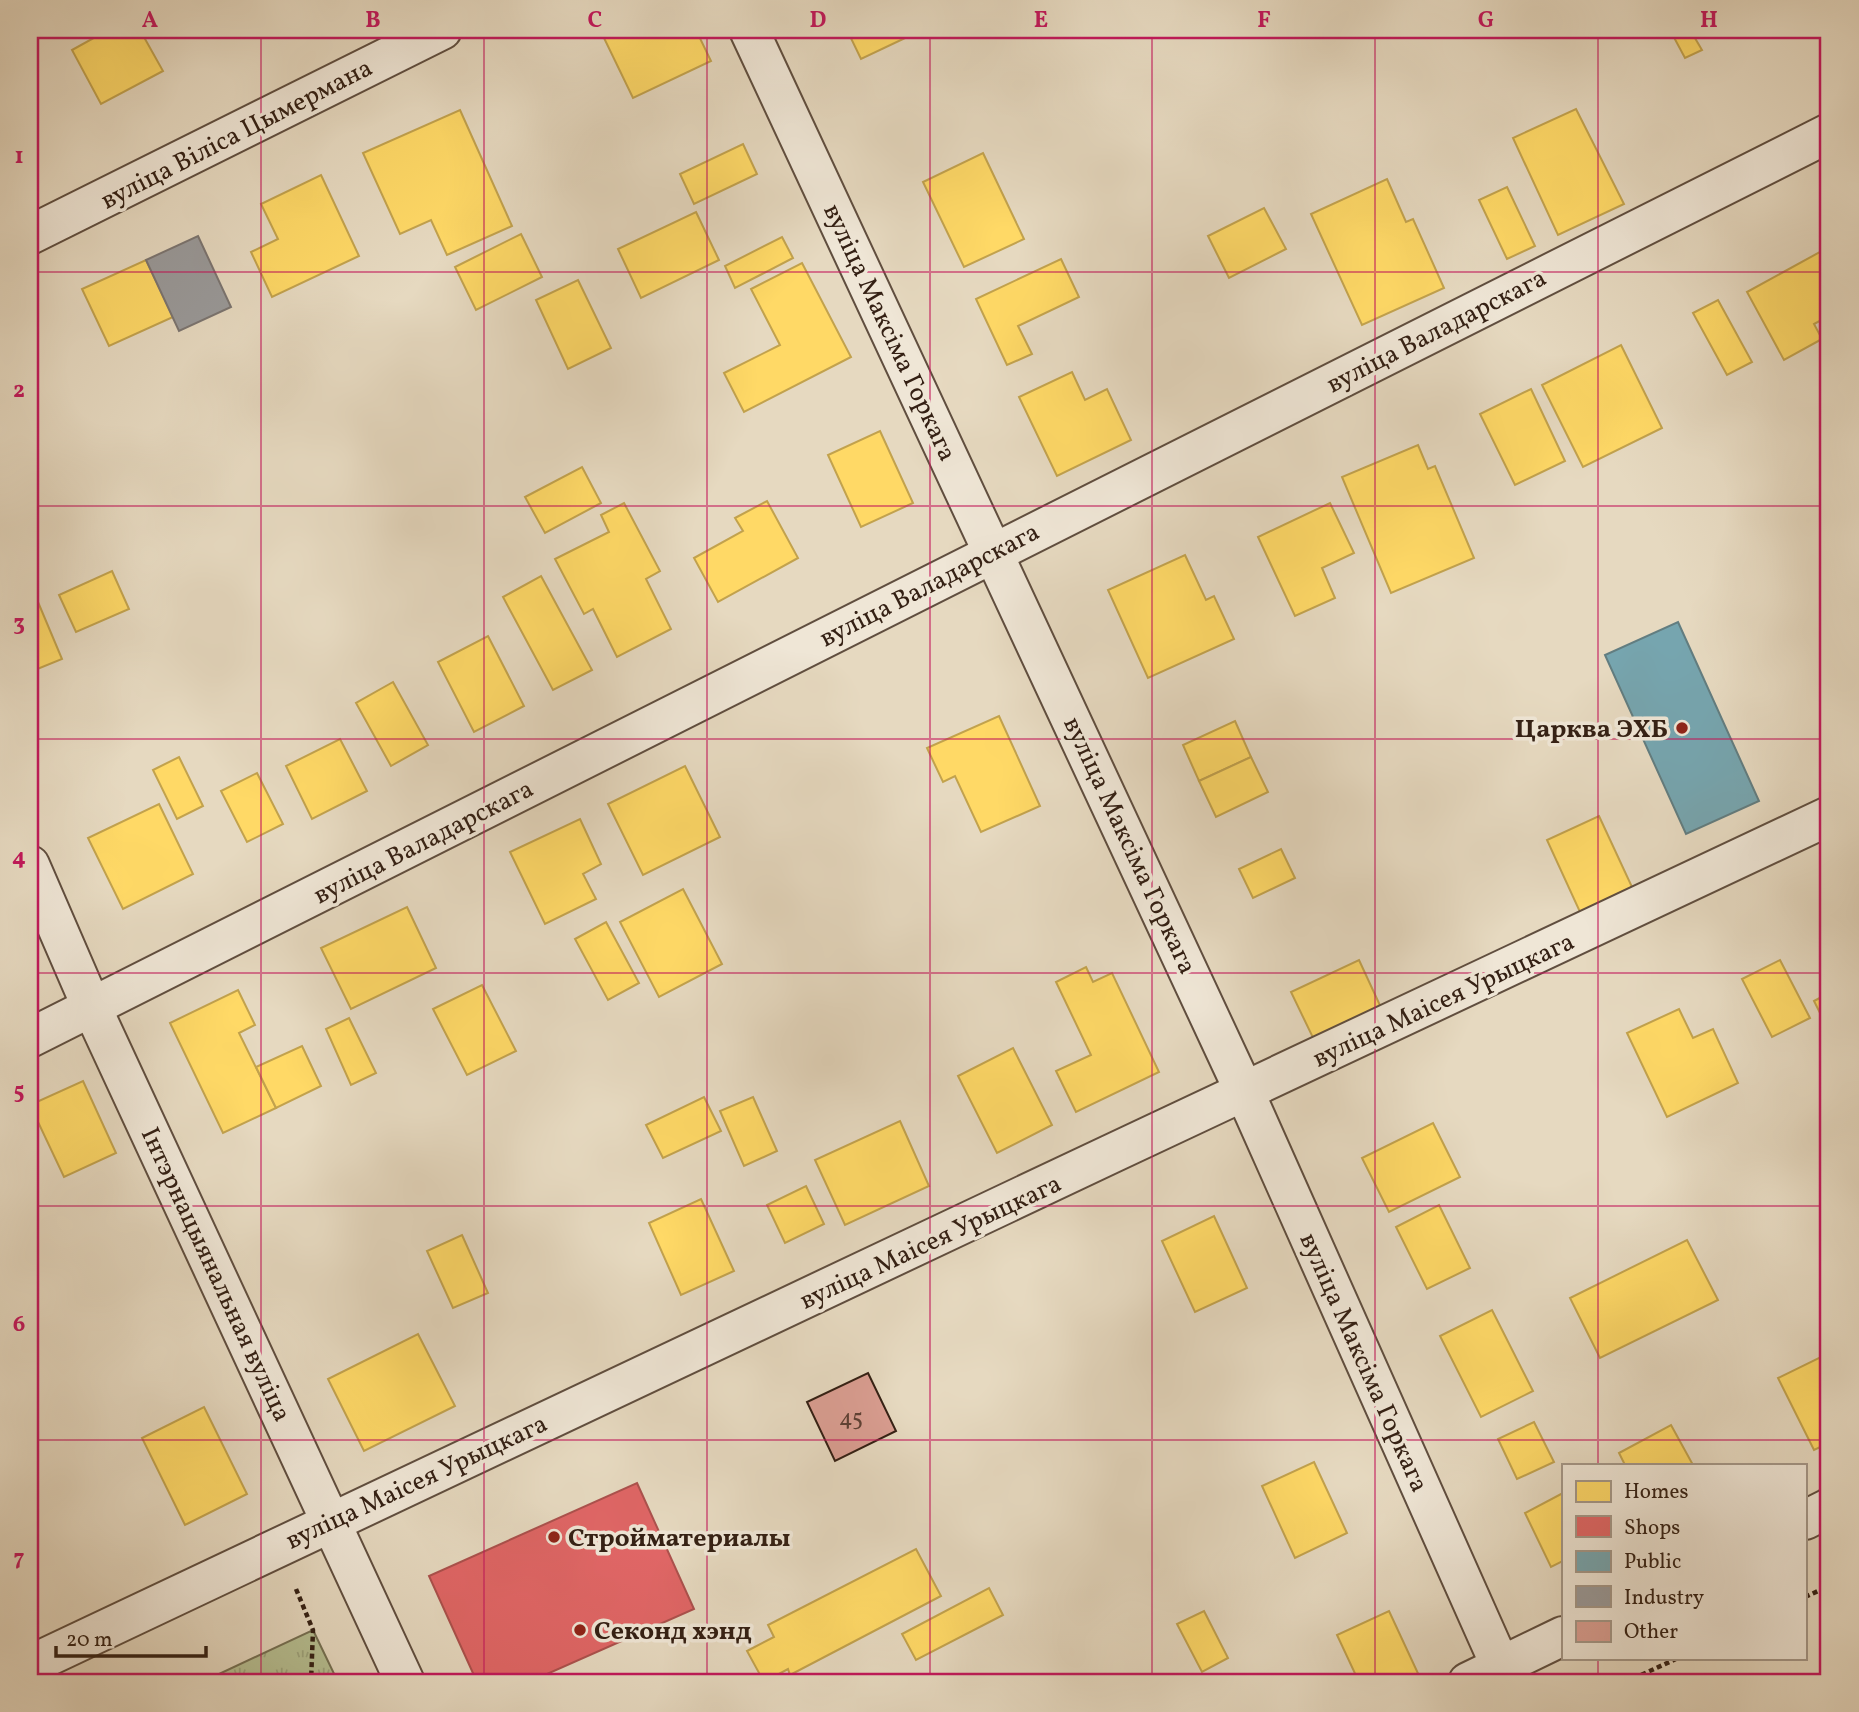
<svg xmlns="http://www.w3.org/2000/svg" width="1859" height="1712" viewBox="0 0 1859 1712" font-family="Vollkorn,serif">
  <defs>
    <pattern id="grass-tufts" width="24" height="20" patternUnits="userSpaceOnUse" patternTransform="scale(1.75)"><rect width="24" height="20" fill="#b6bf92"/><path d="M3 7l-1-3M5 7V3M7 7l1-3M15 17l-1-3M17 17v-4M19 17l1-3" fill="none" stroke="#9da47d"/></pattern>
  </defs>
  <rect width="100%" height="100%" fill="#e6d9c0"/>
  <filter id="stains"><feTurbulence type="fractalNoise" baseFrequency=".00286" numOctaves="4"/><feColorMatrix values="0 0 0 0 .2 0 0 0 0 .09 0 0 0 0 .02 0 0 0 .5 -.17"/></filter>
  <radialGradient id="worn" r=".72"><stop offset=".6" stop-color="#630" stop-opacity="0"/><stop offset="1" stop-color="#630" stop-opacity=".3"/></radialGradient>
  <!-- grass -->
  <path fill="url(#grass-tufts)" stroke="#757053" stroke-width="2" d="M313 1630 338 1682H202Z"/>
  <!-- homes -->
  <g fill="#ffd966" stroke="#c2a24d" stroke-width="2">
    <path d="M101 30H140L163 71 101 104 72 50 103 33Z"/>
    <path d="M622 30H696L711 61 633 98 604 38Z"/>
    <path d="M847 30H922L861 59Z"/>
    <path d="M1670 30H1697L1692 33 1702 50 1685 58Z"/>
    <path d="M1576 109 1624 204 1558 235 1513 138Z"/>
    <path d="M460 110 512 226 447 255 431 220 400 234 363 153Z"/>
    <path d="M743 144 757 174 694 204 680 174Z"/>
    <path d="M983 153 1024 239 964 267 923 182Z"/>
    <path d="M321 175 359 256 272 297 251 252 278 239 261 204Z"/>
    <path d="M1387 179 1406 222 1413 219 1444 288 1362 325 1311 214Z"/>
    <path d="M1507 187 1535 246 1507 259 1479 200Z"/>
    <path d="M1264 208 1286 249 1229 278 1208 236Z"/>
    <path d="M696 212 719 260 641 298 618 249Z"/>
    <path d="M521 234 542 277 476 310 455 267Z"/>
    <path d="M782 237 793 258 735 288 725 266Z"/>
    <path d="M1829 247V316L1814 324 1822 339 1784 360 1747 292Z"/>
    <path d="M1061 259 1079 297 1018 326 1032 354 1007 365 976 299Z"/>
    <path d="M146 260 173 317 109 346 82 289Z"/>
    <path d="M802 263 851 357 744 412 724 373 780 345 751 289Z"/>
    <path d="M578 280 611 348 568 369 536 300Z"/>
    <path d="M1718 300 1752 362 1727 375 1693 313Z"/>
    <path d="M1621 345 1662 428 1583 467 1542 385Z"/>
    <path d="M1072 372 1085 400 1107 389 1131 440 1057 476 1019 397Z"/>
    <path d="M1531 389 1565 461 1515 485 1480 414Z"/>
    <path d="M880 431 913 503 861 527 828 455Z"/>
    <path d="M1418 445 1428 469 1435 466 1474 558 1391 593 1342 477Z"/>
    <path d="M582 467 601 503 545 533 525 497Z"/>
    <path d="M767 501 798 558 718 602 694 558 743 531 735 518Z"/>
    <path d="M624 503 660 571 646 579 671 629 617 657 593 609 584 614 555 559 609 532 601 515Z"/>
    <path d="M1330 503 1354 553 1322 568 1335 598 1295 616 1258 537Z"/>
    <path d="M1185 555 1206 600 1214 596 1234 639 1148 678 1108 590Z"/>
    <path d="M112 571 129 609 76 632 59 595Z"/>
    <path d="M541 576 592 670 553 690 503 597Z"/>
    <path d="M30 583 62 659 30 672Z"/>
    <path d="M488 636 524 706 474 732 438 662Z"/>
    <path d="M393 682 428 745 391 766 356 703Z"/>
    <path d="M999 716 1040 806 981 832 955 776 943 782 927 748Z"/>
    <path d="M1235 721 1251 757 1199 781 1183 745Z"/>
    <path d="M340 739 367 791 312 819 286 766Z"/>
    <path d="M179 757 203 806 177 819 153 770Z"/>
    <path d="M1251 757 1268 792 1216 817 1199 781Z"/>
    <path d="M685 766 720 837 643 875 608 804Z"/>
    <path d="M257 773 283 824 247 842 221 791Z"/>
    <path d="M159 804 193 874 123 909 88 838Z"/>
    <path d="M1599 816 1632 887 1580 912 1547 840Z"/>
    <path d="M580 819 601 864 583 874 596 899 545 924 510 852Z"/>
    <path d="M1281 849 1295 878 1253 898 1239 869Z"/>
    <path d="M683 889 722 964 659 997 620 922Z"/>
    <path d="M407 907 436 968 351 1009 321 948Z"/>
    <path d="M606 922 639 983 608 1000 575 939Z"/>
    <path d="M1359 960 1384 1014 1317 1046 1291 992Z"/>
    <path d="M1780 960 1810 1018 1772 1037 1742 979Z"/>
    <path d="M1086 967 1093 982 1112 973 1159 1072 1076 1112 1056 1071 1091 1055 1056 982Z"/>
    <path d="M482 985 516 1051 467 1075 433 1009Z"/>
    <path d="M238 990 255 1025 239 1033 276 1108 223 1133 170 1023Z"/>
    <path d="M1829 993V1031L1814 1001Z"/>
    <path d="M1679 1009 1693 1038 1713 1029 1738 1083 1667 1117 1627 1033Z"/>
    <path d="M349 1018 376 1073 351 1085 326 1029Z"/>
    <path d="M302 1046 321 1086 276 1108 256 1067Z"/>
    <path d="M1013 1048 1052 1125 997 1153 958 1076Z"/>
    <path d="M83 1081 116 1153 64 1177 30 1105Z"/>
    <path d="M704 1097 721 1131 663 1158 646 1125Z"/>
    <path d="M753 1097 777 1151 744 1166 720 1111Z"/>
    <path d="M900 1121 929 1186 845 1225 815 1160Z"/>
    <path d="M1433 1123 1460 1177 1389 1212 1362 1158Z"/>
    <path d="M806 1186 824 1224 785 1243 767 1205Z"/>
    <path d="M701 1199 734 1271 681 1295 649 1223Z"/>
    <path d="M1439 1205 1470 1268 1427 1289 1396 1227Z"/>
    <path d="M1214 1216 1247 1288 1195 1312 1162 1241Z"/>
    <path d="M462 1235 488 1293 453 1308 427 1251Z"/>
    <path d="M1687 1240 1718 1300 1600 1358 1570 1298Z"/>
    <path d="M1492 1310 1533 1391 1481 1417 1440 1336Z"/>
    <path d="M418 1334 455 1406 364 1451 328 1379Z"/>
    <path d="M1829 1353V1443L1814 1450 1778 1378Z"/>
    <path d="M204 1407 247 1494 185 1525 142 1438Z"/>
    <path d="M1534 1422 1554 1462 1517 1479 1498 1439Z"/>
    <path d="M1671 1425 1693 1465H1625L1619 1453Z"/>
    <path d="M1314 1462 1347 1533 1295 1558 1262 1486Z"/>
    <path d="M1563 1493V1561L1551 1567 1525 1513Z"/>
    <path d="M916 1549 941 1596 790 1675 788 1669 764 1682 747 1651 774 1637 768 1625Z"/>
    <path d="M989 1588 1003 1615 916 1660 902 1634Z"/>
    <path d="M1204 1611 1228 1658 1202 1672 1177 1624Z"/>
    <path d="M1389 1611 1422 1682H1359L1337 1635Z"/>
  </g>
  <!-- shops -->
  <path fill="#e06666" stroke="#ac514d" stroke-width="2" d="M637 1483 694 1609 529 1682H477L429 1576Z"/>
  <!-- public -->
  <path fill="#76a5af" stroke="#627d80" stroke-width="2" d="M1678 622 1759 801 1686 834 1605 655Z"/>
  <!-- industry -->
  <path fill="#999" stroke="#7b7571" stroke-width="2" d="M198 236 231 307 179 331 146 260Z"/>
  <!-- building -->
  <path fill="#da9e92" stroke="#342014" stroke-width="2" d="M868 1373 896 1431 835 1461 807 1402Z"/>
  <g fill="none" stroke-linecap="round" stroke-linejoin="round">
    <defs>
      <g id="minor">
        <path d="M749 30 1245 1093 1501 1667"/>
        <path d="M30 235 442 30"/>
        <path d="M30 865 92 1008 405 1682"/>
        <path d="M30 1038 1829 133"/>
        <path d="M1805 1520 1829 1508"/>
        <path d="M30 1665C627 1378 1230 1100 1829 816"/>
        <path d="M1468 1682 1563 1636"/>
      </g>
    </defs>
    <!-- minor casing -->
    <use href="#minor" stroke="#604e3f" stroke-width="42"/>
    <!-- path -->
    <g stroke="#342014" stroke-width="4.5" stroke-dasharray="5 3.5" stroke-linecap="butt">
      <path d="M296 1589 313 1630 311 1682"/>
      <path d="M1805 1597 1829 1586"/>
      <path d="M1626 1682 1678 1658"/>
    </g>
    <!-- minor -->
    <use href="#minor" stroke="#efe6d6" stroke-width="38"/>
  </g>
  <!-- grid -->
  <path fill="none" stroke="#c2185b" stroke-width="2" stroke-opacity="0.55" d="M261 30V1682M484 30V1682M707 30V1682M930 30V1682M1152 30V1682M1375 30V1682M1598 30V1465M30 272H1829M30 506H1829M30 739H1829M30 973H1829M30 1206H1829M30 1440H1829M1598 1658V1682"/>
  <!-- markers -->
  <g fill="#8f2418" stroke="#efe6d6" stroke-width="2.5">
    <circle cx="1682" cy="728" r="7"/>
    <circle cx="554" cy="1537" r="7"/>
    <circle cx="580" cy="1630" r="7"/>
  </g>
  <g text-anchor="middle" stroke-width="7" stroke-linejoin="round" paint-order="stroke">
    <!-- number labels -->
    <g font-size="23" fill="#5e4034">
      <text x="851" y="1425">45</text>
    </g>
    <!-- street labels -->
    <g font-size="26" fill="#342014" stroke="#efe6d6">
      <text transform="translate(236 133) rotate(-27)" y="9">вуліца Віліса Цымермана</text>
      <text transform="translate(1436 330) rotate(-27)" y="9">вуліца Валадарскага</text>
      <text transform="translate(891 332) rotate(65)" y="9">вуліца Максіма Горкага</text>
      <text transform="translate(929 584) rotate(-27)" y="9">вуліца Валадарскага</text>
      <text transform="translate(423 841) rotate(-27)" y="9">вуліца Валадарскага</text>
      <text transform="translate(1131 845) rotate(65)" y="9">вуліца Максіма Горкага</text>
      <text transform="translate(1443 999) rotate(-25)" y="9">вуліца Маісея Урыцкага</text>
      <text transform="translate(930 1241) rotate(-25)" y="9">вуліца Маісея Урыцкага</text>
      <text transform="translate(217 1274) rotate(65)" y="9">Інтэрнацыянальная вуліца</text>
      <text transform="translate(1365 1362) rotate(66)" y="9">вуліца Максіма Горкага</text>
      <text transform="translate(416 1481) rotate(-25)" y="9">вуліца Маісея Урыцкага</text>
    </g>
    <!-- poi labels -->
    <g font-size="26" font-weight="bold" fill="#342014" stroke="#efe6d6" text-anchor="start">
      <text x="1668" y="737" text-anchor="end">Царква ЭХБ</text>
      <text x="568" y="1546">Стройматериалы</text>
      <text x="594" y="1639">Секонд хэнд</text>
    </g>
  </g>
  <!-- margin -->
  <rect width="1859" height="1712" fill="none" stroke="#e6d9c0" stroke-width="77"/>
  <!-- legend -->
  <rect x="1562" y="1464" width="245" height="196" fill="#efe6d6" stroke="#a49788" stroke-width="2"/>
  <rect x="1576" y="1481" width="35" height="21" fill="#ffd966" stroke="#a49788" stroke-width="2"/>
  <text x="1624" y="1498" font-size="21" fill="#342014">Homes</text>
  <rect x="1576" y="1516" width="35" height="21" fill="#e06666" stroke="#a49788" stroke-width="2"/>
  <text x="1624" y="1534" font-size="21" fill="#342014">Shops</text>
  <rect x="1576" y="1551" width="35" height="21" fill="#76a5af" stroke="#a49788" stroke-width="2"/>
  <text x="1624" y="1568" font-size="21" fill="#342014">Public</text>
  <rect x="1576" y="1586" width="35" height="21" fill="#999999" stroke="#a49788" stroke-width="2"/>
  <text x="1624" y="1604" font-size="21" fill="#342014">Industry</text>
  <rect x="1576" y="1621" width="35" height="21" fill="#da9e92" stroke="#a49788" stroke-width="2"/>
  <text x="1624" y="1638" font-size="21" fill="#342014">Other</text>
  <!-- scale -->
  <path d="M56 1646v10h150v-10" fill="none" stroke="#342014" stroke-width="3.5"/>
  <text x="66" y="1646" font-size="21" fill="#342014" stroke="#efe6d6" stroke-width="5" paint-order="stroke">20 m</text>
  <rect x="38" y="38" width="1782" height="1636" fill="none" stroke="#c2185b" stroke-width="2.5"/>
  <g font-size="23" text-anchor="middle" font-weight="bold" fill="#c2185b">
    <text x="150" y="27">A</text>
    <text x="373" y="27">B</text>
    <text x="595" y="27">C</text>
    <text x="818" y="27">D</text>
    <text x="1041" y="27">E</text>
    <text x="1264" y="27">F</text>
    <text x="1486" y="27">G</text>
    <text x="1709" y="27">H</text>
    <text x="19" y="163">1</text>
    <text x="19" y="397">2</text>
    <text x="19" y="630">3</text>
    <text x="19" y="864">4</text>
    <text x="19" y="1098">5</text>
    <text x="19" y="1331">6</text>
    <text x="19" y="1565">7</text>
  </g>
  <rect width="100%" height="100%" filter="url(#stains)"/>
  <rect width="100%" height="100%" fill="url(#worn)"/>
</svg>
